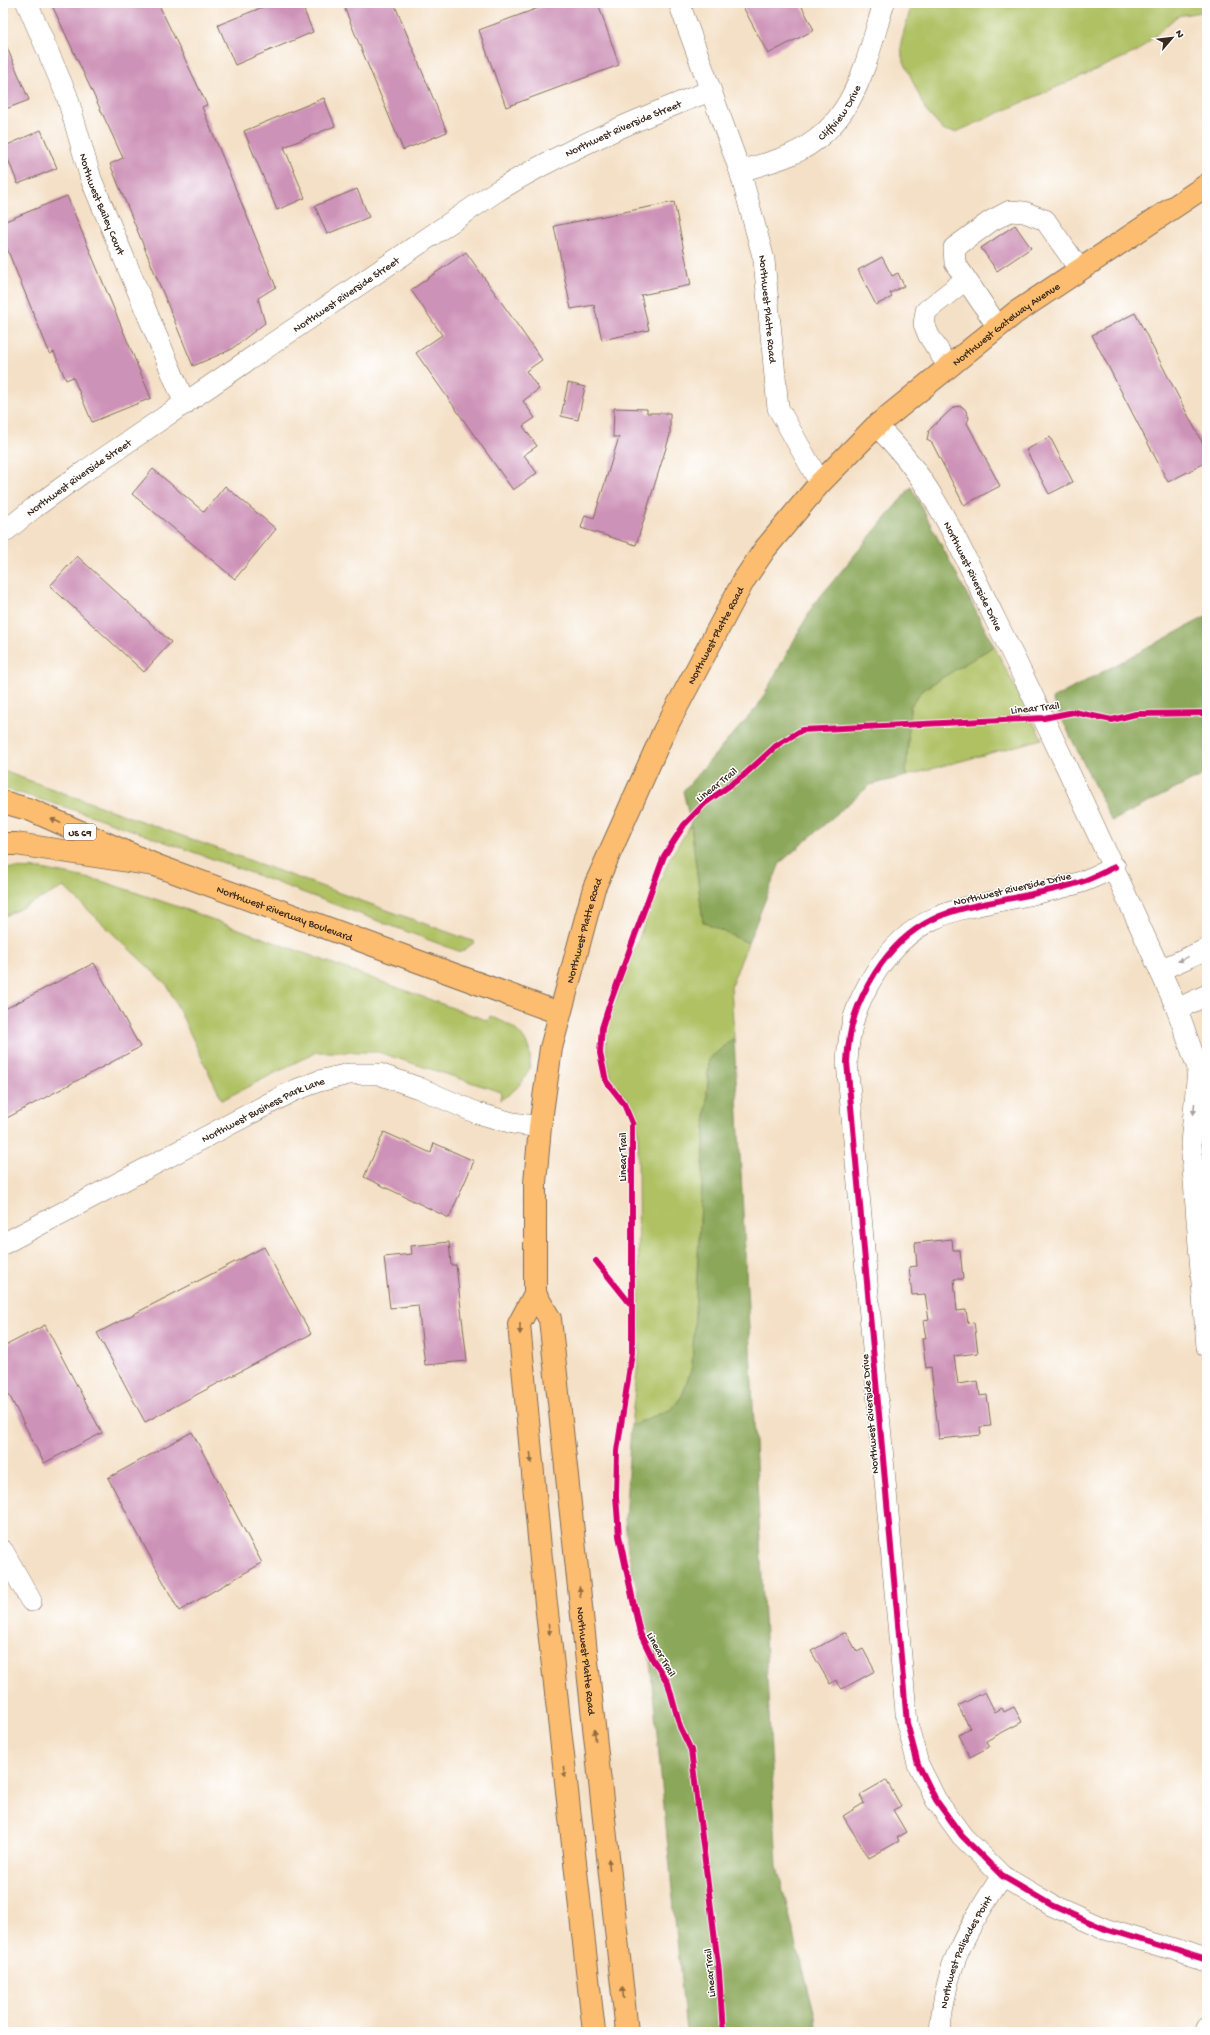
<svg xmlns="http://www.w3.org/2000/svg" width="1210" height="2035" viewBox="0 0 1210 2035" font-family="'Gochi Hand',sans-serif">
  <rect width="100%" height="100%" fill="#fff"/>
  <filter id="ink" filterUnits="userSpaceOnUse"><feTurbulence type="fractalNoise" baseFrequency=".025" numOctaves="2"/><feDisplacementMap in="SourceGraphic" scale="8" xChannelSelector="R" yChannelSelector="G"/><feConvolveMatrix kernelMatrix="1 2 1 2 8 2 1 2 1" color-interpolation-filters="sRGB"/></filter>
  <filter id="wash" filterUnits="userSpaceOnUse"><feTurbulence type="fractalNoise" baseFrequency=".012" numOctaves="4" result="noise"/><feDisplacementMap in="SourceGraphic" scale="16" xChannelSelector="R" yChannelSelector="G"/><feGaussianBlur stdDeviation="0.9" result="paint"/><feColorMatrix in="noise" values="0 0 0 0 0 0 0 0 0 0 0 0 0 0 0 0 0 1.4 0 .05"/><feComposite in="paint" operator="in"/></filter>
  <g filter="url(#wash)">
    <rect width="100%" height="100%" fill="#f4e0c6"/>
    <!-- green -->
    <g fill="#afc164" stroke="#757641">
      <path d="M912 3H1207V11L1177 16 1138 51 956 132 944 131 926 111 902 57 901 42Z"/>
      <path d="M994 646 1042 739 906 776 910 707 922 690Z"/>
      <path d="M3 771 475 942 461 952 235 867 87 814 3 788Z"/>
      <path d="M691 825 703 922 748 943 731 986 734 1038 709 1059 692 1367 682 1396 672 1409 631 1425 639 1355 638 1132 635 1116 629 1102 613 1082 609 1070 606 1055 607 1025 660 881 671 856Z"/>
      <path d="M3 868 42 869 101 881 176 906 488 1021 490 1016C499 1020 510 1024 517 1031 543 1056 528 1085 500 1100L501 1092 378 1052H316L222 1100 167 985 64 887 3 917Z"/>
    </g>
    <!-- forest -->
    <g fill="#8ba75a" stroke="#63683c">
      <path d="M911 487 994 646 922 690 910 707 906 776 870 785 780 863 748 943 703 922 691 825 683 791 758 706 814 604Z"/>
      <path d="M1207 616V773L1112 821 1052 699Z"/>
      <path d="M734 1038 777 1867 819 2032H686L647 1632 628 1552 625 1521 631 1425 672 1409 682 1396 692 1367 709 1059Z"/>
    </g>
    <g id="blocks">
      <!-- building -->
      <g fill="#cd92b7">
        <path d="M51 3H158L207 105 202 107 276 287 258 298 265 323 230 350 193 366 110 164 123 158Z"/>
        <path d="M273 3H301L313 32 235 65 218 25Z"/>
        <path d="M354 3H394L447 132 403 150 344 7Z"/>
        <path d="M552 3H598L619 65 506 107 479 30Z"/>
        <path d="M741 3H800L814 30 768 54Z"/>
        <path d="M3 38 29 100 3 110Z"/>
        <path d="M324 98 335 126 284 147 305 198 277 210 244 131Z"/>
        <path d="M41 130 57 168 18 184 3 147Z"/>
        <path d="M357 189 369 217 327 234 315 206Z"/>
        <path d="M67 196 151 398 92 422 73 377 66 380 54 352 50 354 3 239V222Z"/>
        <path d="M674 202 691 285 641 295 649 330 602 340 594 305 571 309 554 226Z"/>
        <path d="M1015 225 1031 248 997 271 981 248Z"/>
        <path d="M466 252 542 360 526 371 539 389 523 401 535 418 523 426 537 446 524 455 537 473 513 490 416 353 442 335 411 290Z"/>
        <path d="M882 257 892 276 898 273 904 286 890 293 892 297 876 305 858 270Z"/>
        <path d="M1135 313 1207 452V462L1168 482 1092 335Z"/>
        <path d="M568 383 585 387 578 420 561 416Z"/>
        <path d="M961 406 965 409 969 418 967 423 1000 486 964 505 932 443 927 440 929 430 954 407Z"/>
        <path d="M614 408 647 409V413H670V435L636 545 581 528 585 515 594 518 619 437H613Z"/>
        <path d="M1050 437 1073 482 1049 494 1026 450Z"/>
        <path d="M153 469 204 512 225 486 276 529 235 579 132 494Z"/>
        <path d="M77 556 171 642 144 672 50 586Z"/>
        <path d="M94 963 140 1047 3 1120V1010Z"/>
        <path d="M384 1132 431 1153 434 1143 474 1161 449 1218 364 1177Z"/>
        <path d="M952 1239 953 1250H960L963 1279H954L957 1311 966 1310 968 1323 974 1322 978 1353 954 1356 958 1384 978 1381 980 1396 987 1395 991 1426 980 1427 981 1435 939 1439 931 1367 926 1368 922 1338H926L923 1321 929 1320 925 1294 912 1295 909 1267 917 1266 915 1243Z"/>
        <path d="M449 1242 451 1265H456L467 1361 425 1365 418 1305 390 1308 384 1257 412 1254 411 1246Z"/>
        <path d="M264 1247 311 1334 145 1422 97 1333Z"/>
        <path d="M45 1325 102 1433 44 1463 3 1383V1347Z"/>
        <path d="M192 1432 262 1563 179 1611 108 1478Z"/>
        <path d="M846 1632 857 1652 863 1649 875 1671 842 1689 836 1680 830 1684 811 1651Z"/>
        <path d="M985 1692 995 1712 1002 1708 1004 1712 1014 1707 1022 1722 986 1741 989 1747 970 1757 959 1735 970 1728 958 1706Z"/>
        <path d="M886 1780 901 1806 893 1810 906 1832 897 1837 899 1841 869 1858 843 1816 864 1803 860 1795Z"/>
      </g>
    </g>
  </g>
  <g filter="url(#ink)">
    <use href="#blocks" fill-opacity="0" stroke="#7c6a59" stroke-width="1"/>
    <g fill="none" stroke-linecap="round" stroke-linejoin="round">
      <defs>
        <g id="minor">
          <path id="s1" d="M27 3 67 96 91 179 185 404"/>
          <path id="s2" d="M679 3 740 171 764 260 778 408 820 483"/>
          <path id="s3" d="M740 171C757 166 774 162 790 155 855 127 865 64 884 3"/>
          <path d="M998 327 955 263 954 248 991 221 1010 211 1024 212 1045 220 1080 270"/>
          <path d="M949 367 929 336 924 324 926 311 965 280"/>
          <path id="s4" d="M876 426C932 477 962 552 995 619 1057 743 1114 868 1171 995 1185 1026 1192 1058 1207 1089"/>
          <path id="s5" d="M3 533 35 507 85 471 494 193C562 151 636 119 710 91"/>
          <path d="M1115 867C1104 872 1093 878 1081 882 1064 888 1046 891 1028 895 962 909 916 909 875 973 856 1004 849 1026 847 1062L907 1723 918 1764 936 1800 962 1836 1002 1876 1053 1906 1105 1929 1207 1960"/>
          <path d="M1160 970 1207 949"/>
          <path d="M1177 1009 1207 995"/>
          <path d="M1198 1070 1191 1143 1207 1347"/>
          <path id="s6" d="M3 1244 293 1091 319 1081 349 1074H379L419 1088 477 1113 513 1123 540 1127"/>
          <path d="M3 1551 31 1601"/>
          <path id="s7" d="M940 2032C945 1964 966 1931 1002 1876"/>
          <path d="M1206 2032 1207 2029"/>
        </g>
        <g id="major">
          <path id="s8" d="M3 844H16L155 865 559 1013"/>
          <path id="s9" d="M535 1294 550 1319 627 2032"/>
          <path id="s10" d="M594 2032 541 1559 519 1324 535 1294V1183L540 1127 551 1048 594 888 664 731 744 580 765 549 820 483 876 426 1015 313 1207 185"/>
        </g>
        <path id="highway" d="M3 802 31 810 155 865"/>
      </defs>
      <!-- minor casing -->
      <use href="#minor" stroke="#7c6a59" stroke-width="22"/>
      <!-- major casing -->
      <use href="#major" stroke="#7c6a59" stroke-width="24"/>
      <!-- highway casing -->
      <use href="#highway" stroke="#7c6a59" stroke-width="24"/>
      <!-- minor -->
      <use href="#minor" stroke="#fff" stroke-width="21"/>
      <!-- major -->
      <use href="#major" stroke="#fcbd6f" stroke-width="22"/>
      <!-- highway -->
      <use href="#highway" stroke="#fcbd6f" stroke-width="22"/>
      <defs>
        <g id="cycleway">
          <path d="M1115 867C1104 872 1093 878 1081 882 1064 888 1046 891 1028 895 962 909 916 909 875 973 856 1004 849 1026 847 1062L907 1723 918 1764 936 1800 962 1836 1002 1876 1053 1906 1105 1929 1207 1960"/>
          <path d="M596 1261 632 1306"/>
          <path d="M723 2032 719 1972 691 1750 680 1727 668 1683 653 1660 640 1633 619 1536 616 1496 617 1451 632 1353V1123L624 1104 606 1081 600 1053 602 1028 609 1006 664 856 684 825 705 803 743 776 777 745 802 730 1044 718 1074 712 1112 720 1136 714 1207 713"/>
        </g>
      </defs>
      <!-- cycleway casing -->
      <use href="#cycleway" stroke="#fff" stroke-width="8"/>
      <!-- cycleway -->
      <use href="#cycleway" stroke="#d6006c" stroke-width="6"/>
    </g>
    <!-- one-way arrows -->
    <defs><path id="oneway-solid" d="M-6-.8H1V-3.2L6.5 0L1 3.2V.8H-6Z"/></defs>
    <g fill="#926c42">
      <use href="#oneway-solid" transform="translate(56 821) rotate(-156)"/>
      <use href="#oneway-solid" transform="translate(520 1329) rotate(90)"/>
      <use href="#oneway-solid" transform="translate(531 1458) rotate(84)"/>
      <use href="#oneway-solid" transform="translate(580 1592) rotate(-96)"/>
      <use href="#oneway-solid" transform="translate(549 1629) rotate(84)"/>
      <use href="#oneway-solid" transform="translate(595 1735) rotate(-96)"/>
      <use href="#oneway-solid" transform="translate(564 1772) rotate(84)"/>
      <use href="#oneway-solid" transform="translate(609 1864) rotate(-96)"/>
      <use href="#oneway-solid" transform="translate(623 1993) rotate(-96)"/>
    </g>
    <g fill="#a79f9a">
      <use href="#oneway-solid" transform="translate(1183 959) rotate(156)"/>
      <use href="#oneway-solid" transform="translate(1194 1109) rotate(95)"/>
    </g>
  </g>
  <g text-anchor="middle" stroke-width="3" stroke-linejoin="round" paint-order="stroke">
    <!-- shield labels -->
    <rect fill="#fff" stroke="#766a62" stroke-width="1" x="64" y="824" width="32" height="16" rx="3"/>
    <g font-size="10" font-weight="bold" fill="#3b2a1e">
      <text x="80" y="836">US 69</text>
    </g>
    <!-- street labels -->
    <g font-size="11" fill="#3b2a1e" stroke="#fff">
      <text dy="4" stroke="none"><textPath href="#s3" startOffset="119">Cliffview Drive</textPath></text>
      <text dy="4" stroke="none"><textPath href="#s5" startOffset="742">Northwest Riverside Street</textPath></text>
      <text dy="4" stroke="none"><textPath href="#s1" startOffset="215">Northwest Bailey Court</textPath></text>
      <text dy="4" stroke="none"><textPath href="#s5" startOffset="418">Northwest Riverside Street</textPath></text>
      <text dy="4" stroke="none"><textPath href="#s2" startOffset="320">Northwest Platte Road</textPath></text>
      <text dy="4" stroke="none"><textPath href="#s10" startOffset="1870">Northwest Gateway Avenue</textPath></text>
      <text dy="4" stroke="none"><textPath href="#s5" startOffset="94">Northwest Riverside Street</textPath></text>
      <text dy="4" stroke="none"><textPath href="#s4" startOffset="180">Northwest Riverside Drive</textPath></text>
      <text dy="4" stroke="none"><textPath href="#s10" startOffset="1439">Northwest Platte Road</textPath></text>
      <text transform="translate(1035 707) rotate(-6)" y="4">Linear Trail</text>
      <text transform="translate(716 784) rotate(-38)" y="4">Linear Trail</text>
      <text transform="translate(1012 888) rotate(-13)" y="4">Northwest Riverside Drive</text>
      <text dy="4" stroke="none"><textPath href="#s8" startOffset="292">Northwest Riverway Boulevard</textPath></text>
      <text dy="4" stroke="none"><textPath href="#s10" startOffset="1115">Northwest Platte Road</textPath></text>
      <text dy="4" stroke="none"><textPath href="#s6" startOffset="293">Northwest Business Park Lane</textPath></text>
      <text transform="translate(622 1157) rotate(-90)" y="4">Linear Trail</text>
      <text transform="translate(869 1414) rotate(-95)" y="4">Northwest Riverside Drive</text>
      <text transform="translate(662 1654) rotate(61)" y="4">Linear Trail</text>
      <text dy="4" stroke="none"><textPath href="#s9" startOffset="373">Northwest Platte Road</textPath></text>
      <text dy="4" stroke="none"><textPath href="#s7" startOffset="85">Northwest Palisades Point</textPath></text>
      <text transform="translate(709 1973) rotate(-95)" y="4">Linear Trail</text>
    </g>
  </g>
  <!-- margin -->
  <rect width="1210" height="2035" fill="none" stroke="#fff" stroke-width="16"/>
  <!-- north arrow -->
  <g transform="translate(1172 38) rotate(62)" stroke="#ffffff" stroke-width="3" paint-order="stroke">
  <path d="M0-3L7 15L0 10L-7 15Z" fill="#3b2a1e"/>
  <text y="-6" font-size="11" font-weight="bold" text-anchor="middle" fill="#3b2a1e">N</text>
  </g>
</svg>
